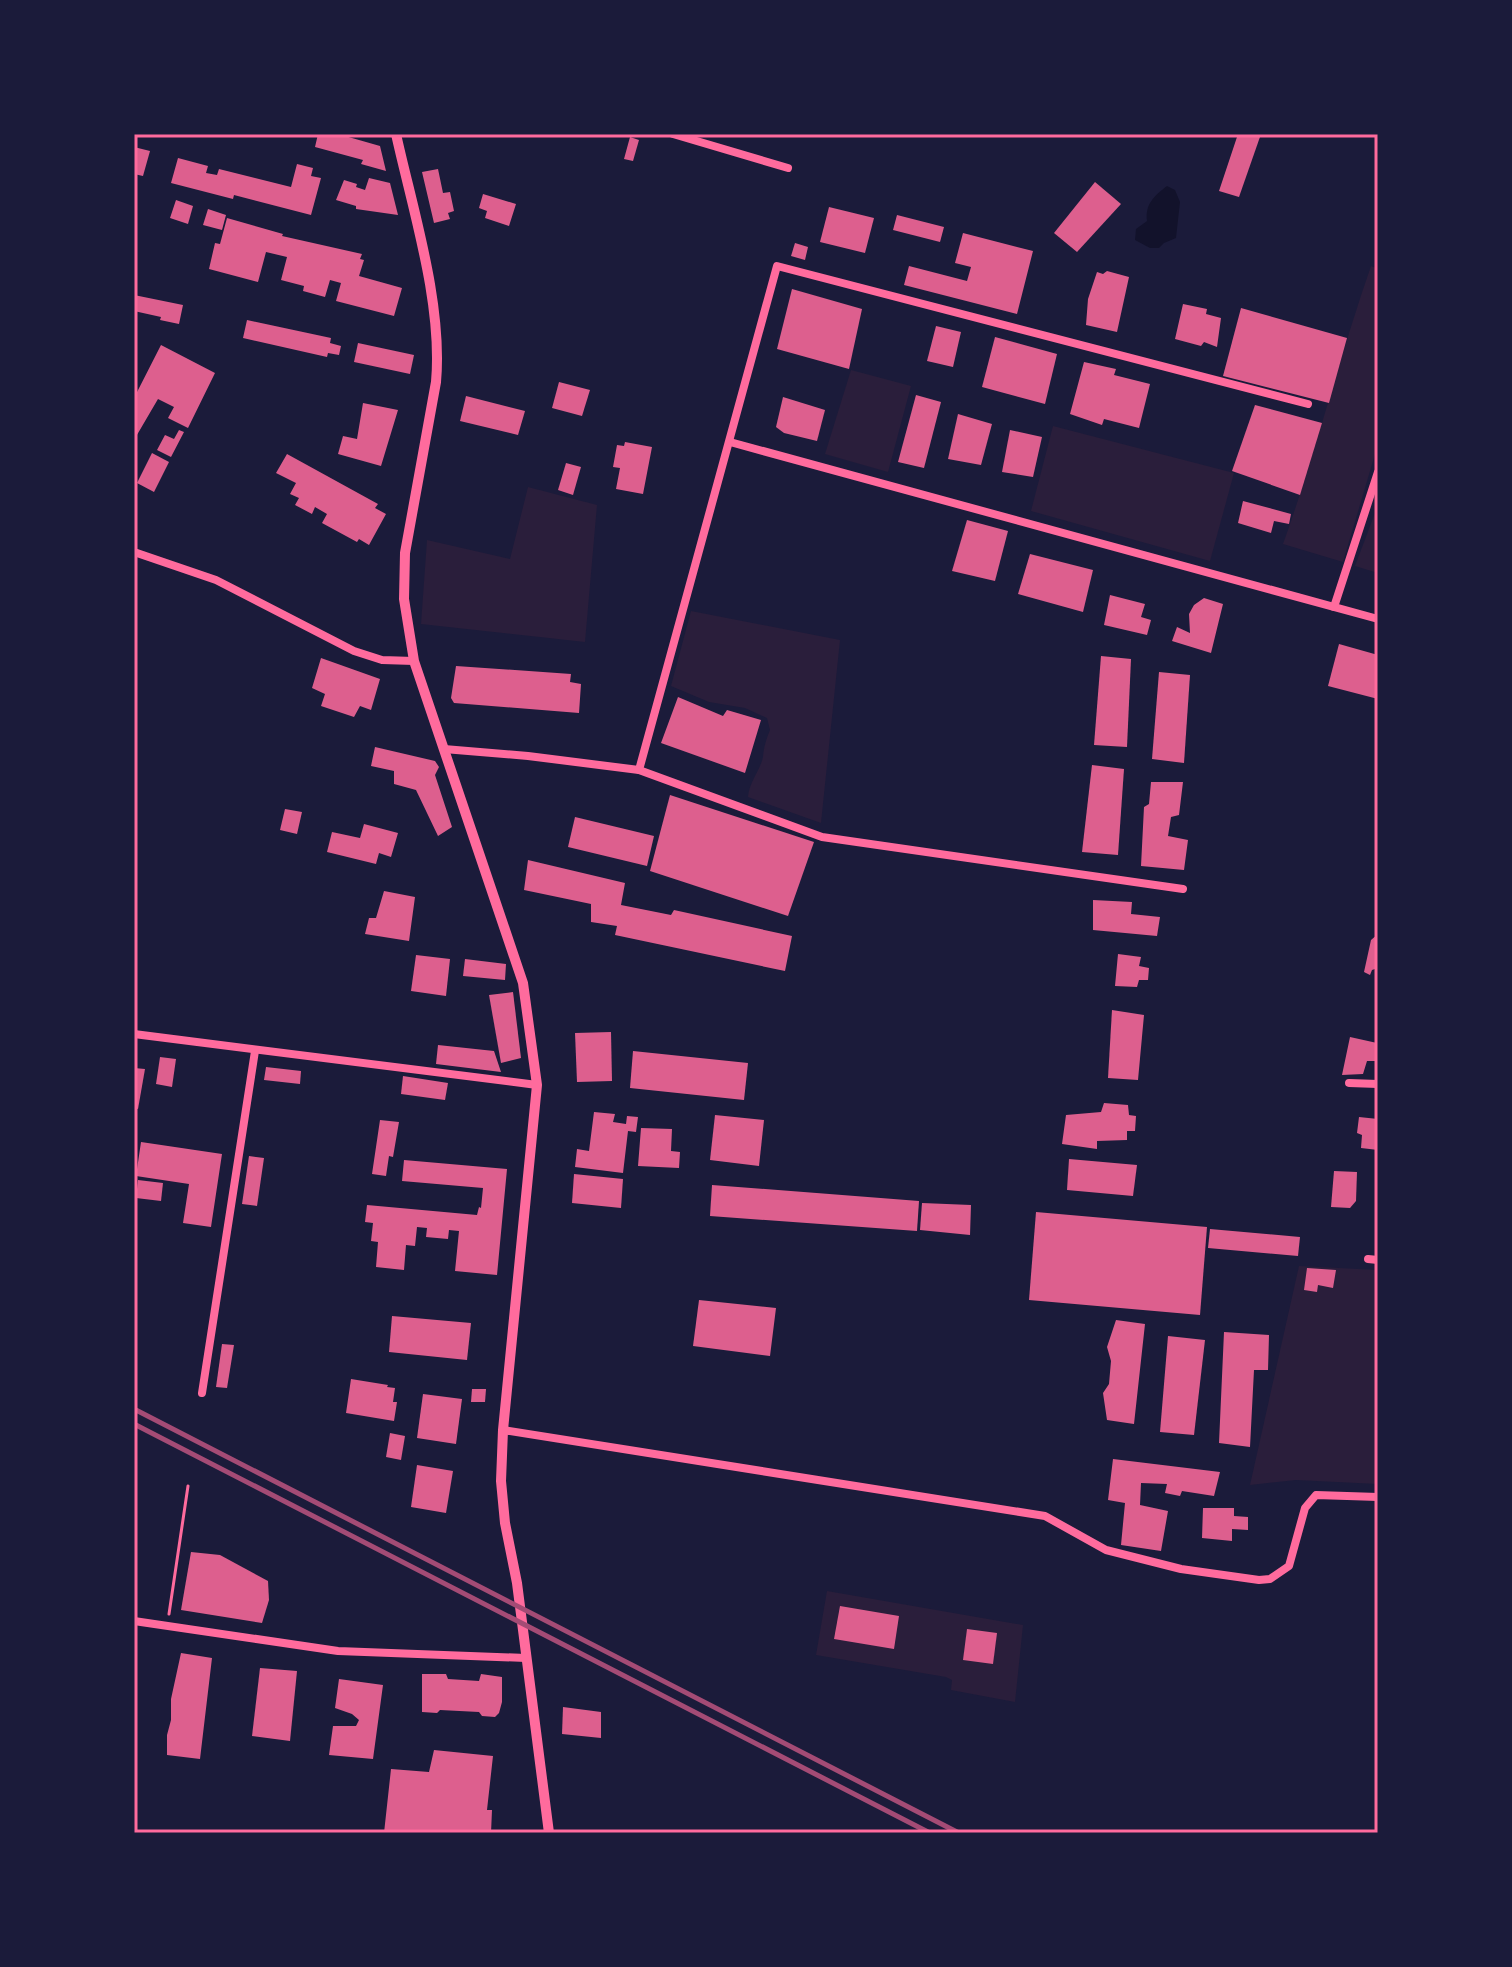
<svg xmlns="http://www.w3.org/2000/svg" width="1512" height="1967" viewBox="0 0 1512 1967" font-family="Literata,serif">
  <rect width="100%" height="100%" fill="#1b1b3a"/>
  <!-- green -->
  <g fill="#2a1e3b">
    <path d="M1371 266 1378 269V444L1343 562 1283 544C1316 452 1339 358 1371 266Z"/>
    <path d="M851 370 911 386 888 472 825 454Z"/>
    <path d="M1053 426 1234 473 1210 561 1031 511Z"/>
    <path d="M528 487 597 505 585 642 421 624 427 540 510 559Z"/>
    <path d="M1378 505V573L1355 566Z"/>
    <path d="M691 611 840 640 821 823 748 797C749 782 760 771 763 757 764 746 766 740 770 730L767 718 745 708 709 702 671 686Z"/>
    <path d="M1299 1266 1378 1270V1484L1296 1480 1250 1485Z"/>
    <path d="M827 1591 1023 1625 1015 1702 951 1690 952 1680 946 1677 816 1655Z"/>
  </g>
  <!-- water -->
  <path fill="#12122b" d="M1167 186 1175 190 1180 202 1176 238 1164 243 1159 248H1150L1135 240 1136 229 1147 221C1145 204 1154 196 1167 186Z"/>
  <!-- building -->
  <g fill="#dd5f8e">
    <path d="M318 134H338L380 146 386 171 361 164 363 160 315 147Z"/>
    <path d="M1238 134H1261L1239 197 1219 191Z"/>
    <path d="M630 137 639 140 633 161 624 159Z"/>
    <path d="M134 147 150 151 143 176 134 174Z"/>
    <path d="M178 158 208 166 206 173 217 175 219 169 291 187 297 164 313 168 311 176 321 178 311 215 234 195 233 199 171 183Z"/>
    <path d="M438 169 443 193 450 192 454 211 448 213 450 219 434 223 422 172Z"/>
    <path d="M369 178 390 183 398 215 356 209V206L336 200 344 180 357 184 356 187 365 190Z"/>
    <path d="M1095 182 1121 204 1077 252 1054 233Z"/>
    <path d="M483 194 516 204 509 226 485 218 487 211 479 208Z"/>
    <path d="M176 200 193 206 188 224 170 218Z"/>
    <path d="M829 207 874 218 865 253 820 242Z"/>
    <path d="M208 209 226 215 222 230 203 225Z"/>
    <path d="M897 215 944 227 940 242 893 230Z"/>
    <path d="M227 218 283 234 282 236 362 254 360 259 364 260 359 276 402 288 394 316 336 301 341 283 330 280 325 297 303 291 304 286 281 280 287 257 266 252 258 282 209 269 215 243 220 244Z"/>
    <path d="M963 233 1033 251 1017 314 904 285 909 266 967 281 971 267 955 263Z"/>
    <path d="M795 243 808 247 805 260 791 256Z"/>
    <path d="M1107 271 1129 277 1117 332 1086 325 1088 299 1097 272 1103 274Z"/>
    <path d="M792 289 862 309 849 369 777 349Z"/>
    <path d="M134 295 183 305 179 324 160 320 161 317 134 311Z"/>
    <path d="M1183 304 1207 309 1206 314 1221 318 1217 347 1204 342 1201 346 1175 339Z"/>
    <path d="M1241 308 1347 338 1329 403 1223 376Z"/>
    <path d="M247 320 331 338 330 343 341 346 339 355 328 353 327 357 243 338Z"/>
    <path d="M936 326 961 332 953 367 927 361Z"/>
    <path d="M995 337 1057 354 1045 404 982 387Z"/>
    <path d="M358 343 414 355 410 374 354 362Z"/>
    <path d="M161 345 215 373 188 428 168 418 174 407 158 399 134 440V398Z"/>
    <path d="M1084 362 1116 369 1114 375 1150 384 1139 428 1104 419 1102 425 1070 414Z"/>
    <path d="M559 382 590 390 582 416 552 408Z"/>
    <path d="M916 395 941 402 924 468 898 462Z"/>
    <path d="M466 396 525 411 518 435 460 421Z"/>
    <path d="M783 397 825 410 817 441 784 433 776 427Z"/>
    <path d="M363 403 398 410 381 466 338 454 343 436 357 439Z"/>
    <path d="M1255 405 1322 423 1300 495 1232 471Z"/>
    <path d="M958 414 992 424 981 465 948 459Z"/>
    <path d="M179 430 184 432 171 457 157 450 165 435 174 439Z"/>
    <path d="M1010 430 1042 437 1033 477 1002 472Z"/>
    <path d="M625 442 652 447 643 494 616 489 620 468 613 467 617 445 624 446Z"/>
    <path d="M152 453 169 462 154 492 137 483Z"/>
    <path d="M287 454 378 504 375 508 386 514 369 545 359 539 357 542 322 523 327 514 315 507 312 514 295 505 299 498 290 494 296 483 276 473Z"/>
    <path d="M566 463 581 467 573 495 558 490Z"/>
    <path d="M1243 501 1291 514 1289 524 1274 521 1271 533 1238 523Z"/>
    <path d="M967 520 1008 531 995 581 952 571Z"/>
    <path d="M1030 554 1093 570 1083 612 1018 594Z"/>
    <path d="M1110 595 1145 604 1141 617 1151 620 1147 635 1104 625Z"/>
    <path d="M1204 598 1223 604 1211 653 1172 641 1177 627 1190 633 1189 614 1194 605Z"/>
    <path d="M1339 644 1378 655V699L1328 686Z"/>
    <path d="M1101 656 1131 659 1127 747 1094 745Z"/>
    <path d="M321 658 380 679 371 710 360 706 354 717 321 706 325 694 312 688Z"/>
    <path d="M456 666 571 674 570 682 581 684 579 713 454 703 451 698Z"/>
    <path d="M1159 672 1190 675 1184 763 1152 759Z"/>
    <path d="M678 697 723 716 727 710 761 720 745 773 661 743Z"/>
    <path d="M375 747 435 761 439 767 435 775 452 827 438 836 416 790 394 784V771L371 766Z"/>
    <path d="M1092 765 1124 769 1118 855 1082 852Z"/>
    <path d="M1151 782H1183L1179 815 1171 817 1168 836 1188 840 1184 870 1141 866 1144 807 1149 804Z"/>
    <path d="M670 795 814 842 788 916 650 871Z"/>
    <path d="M285 809 302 812 297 834 280 830Z"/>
    <path d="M575 817 654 836 647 866 568 847Z"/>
    <path d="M364 824 398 833 391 857 379 853 376 864 327 852 332 832 360 838Z"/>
    <path d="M528 860 625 883 621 905 671 915 674 910 792 936 785 971 615 935 617 926 591 922V904L524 890Z"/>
    <path d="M384 891 415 897 409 941 365 934 369 918H376Z"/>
    <path d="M1093 900 1132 902 1131 914 1160 917 1157 936 1093 930Z"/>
    <path d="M1378 934V968L1372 970 1370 975 1364 972 1371 940Z"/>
    <path d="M1118 954 1141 957 1139 966 1149 968 1148 980H1139L1137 987 1115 986Z"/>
    <path d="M416 955 450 959 446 996 411 991Z"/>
    <path d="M465 959 506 964 505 980 463 976Z"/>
    <path d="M513 992 521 1058 501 1063 489 995Z"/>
    <path d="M1112 1010 1144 1015 1138 1080 1108 1078Z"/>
    <path d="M611 1032 612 1081 577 1082 575 1033Z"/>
    <path d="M1350 1037 1377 1043 1375 1061H1367L1363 1074 1342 1075Z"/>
    <path d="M438 1045 494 1051 501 1072 436 1064Z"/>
    <path d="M633 1051 748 1063 744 1100 630 1088Z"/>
    <path d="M160 1057 176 1059 172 1087 156 1084Z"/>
    <path d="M266 1067 301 1071 300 1084 264 1080Z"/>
    <path d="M134 1068 145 1069 138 1109 134 1108Z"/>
    <path d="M403 1076 448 1083 445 1100 401 1094Z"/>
    <path d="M1104 1103 1128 1105 1129 1115 1136 1116 1135 1131H1127V1140L1097 1141V1149L1062 1144 1066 1115 1101 1112Z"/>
    <path d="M594 1112 615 1114 613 1122 626 1124 627 1116 638 1117 636 1132 628 1131 623 1173 575 1167 577 1149 589 1151Z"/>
    <path d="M715 1115 764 1120 759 1166 710 1160Z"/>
    <path d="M1359 1117 1378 1119V1150L1361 1148 1362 1135 1357 1133Z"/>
    <path d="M380 1120 399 1122 393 1157 389 1156 386 1176 372 1174Z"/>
    <path d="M641 1128 672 1129 671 1151 680 1152 679 1168 638 1166Z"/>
    <path d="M141 1142 222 1154 211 1227 183 1223 189 1184 136 1176Z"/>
    <path d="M249 1156 264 1158 257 1206 242 1204Z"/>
    <path d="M1069 1159 1137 1165 1133 1196 1067 1190Z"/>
    <path d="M404 1160 507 1169 497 1275 455 1271 459 1231 449 1230 448 1239 426 1237 427 1228 417 1227 415 1246 406 1245 404 1270 376 1267 378 1242 371 1241 373 1223 365 1222 367 1205 477 1215 479 1207 481 1208 483 1188 402 1181Z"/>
    <path d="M1334 1171 1357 1172 1356 1201 1350 1208 1331 1207Z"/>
    <path d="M574 1174 623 1179 621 1208 572 1203Z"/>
    <path d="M138 1180 163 1183 161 1201 136 1198Z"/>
    <path d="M712 1185 919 1201 917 1231 710 1216Z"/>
    <path d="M922 1203 971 1205 970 1235 920 1230Z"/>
    <path d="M1036 1212 1207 1227 1200 1315 1029 1300Z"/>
    <path d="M1210 1229 1300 1237 1298 1256 1208 1248Z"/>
    <path d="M1307 1268 1336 1270 1333 1288 1318 1285 1317 1292 1304 1290Z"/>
    <path d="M699 1300 776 1308 770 1356 693 1346Z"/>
    <path d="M392 1316 471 1323 467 1360 389 1352Z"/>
    <path d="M1116 1320 1145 1324 1134 1424 1107 1420 1103 1393 1109 1384 1111 1361 1107 1347Z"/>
    <path d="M1224 1332 1269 1335 1268 1370H1254L1250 1447 1219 1443Z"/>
    <path d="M1168 1336 1205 1340 1194 1435 1160 1432Z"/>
    <path d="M222 1344 234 1345 227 1388 216 1387Z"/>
    <path d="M351 1379 388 1385 387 1387 395 1388 393 1402H397L394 1421 346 1413Z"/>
    <path d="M472 1389H486L485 1402H471Z"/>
    <path d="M423 1394 462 1399 456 1444 417 1438Z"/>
    <path d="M390 1433 405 1436 401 1460 386 1457Z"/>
    <path d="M1113 1459 1220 1472 1214 1496 1182 1491 1180 1496 1165 1493 1167 1484 1141 1483 1140 1505 1168 1511 1161 1551 1121 1545 1125 1503 1108 1500Z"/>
    <path d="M417 1465 453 1471 446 1513 411 1507Z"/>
    <path d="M1203 1508H1234V1516L1248 1517V1530L1232 1529V1541L1202 1538Z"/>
    <path d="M191 1552 220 1555 268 1581 269 1600 262 1623 181 1610Z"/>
    <path d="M840 1606 899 1616 894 1649 834 1639Z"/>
    <path d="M967 1629 997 1633 993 1664 963 1660Z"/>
    <path d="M181 1653 212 1658 200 1759 167 1755V1735L171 1720V1699Z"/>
    <path d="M260 1668 297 1671 290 1741 252 1736Z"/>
    <path d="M422 1674H446L448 1679 479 1681 481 1674 502 1677V1702L499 1713 495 1717 482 1716 479 1712 440 1710 437 1713 422 1712Z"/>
    <path d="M339 1679 383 1685 373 1759 329 1755 333 1726H356L359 1720 352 1714 335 1708Z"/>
    <path d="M563 1707 601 1712V1738L562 1734Z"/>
    <path d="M434 1750 493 1756 487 1810H492L491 1833H384L391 1769 429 1772Z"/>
  </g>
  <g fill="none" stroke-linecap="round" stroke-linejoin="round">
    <!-- path -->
    <path stroke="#ff6b9d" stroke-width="3" d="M169 1614 188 1486"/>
    <!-- minor -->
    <g stroke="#ff6b9d" stroke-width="8">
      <path d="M673 134 788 168"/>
      <path d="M730 442 1378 619"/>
      <path d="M134 552 216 580 354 651 382 660 414 661"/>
      <path d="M1334 607 1378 472"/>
      <path d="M444 749 528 756 639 770 822 837 1183 889"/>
      <path d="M639 770 777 266 1308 404"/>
      <path d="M134 1034 537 1085"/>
      <path d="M1349 1083 1378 1084"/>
      <path d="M1368 1259 1378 1260"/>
      <path d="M202 1393 255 1051"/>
      <path d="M503 1430 1045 1516 1106 1550 1181 1569 1259 1580 1270 1579 1289 1566 1305 1508 1316 1495 1378 1497"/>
      <path d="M134 1621 338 1651 526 1658"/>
    </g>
    <!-- tertiary -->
    <path stroke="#ff6b9d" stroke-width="10" d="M396 134C413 211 443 304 436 382L405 553 404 599 414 661 523 983 537 1085 503 1430 501 1481 505 1523 517 1583 549 1833"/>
    <!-- rail -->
    <g stroke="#a44b75" stroke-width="5">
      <path d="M134 1409 959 1833"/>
      <path d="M134 1424 930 1833"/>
    </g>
  </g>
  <!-- border -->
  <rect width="1512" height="1967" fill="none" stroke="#1b1b3a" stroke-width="272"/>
  <rect x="136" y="136" width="1240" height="1695" fill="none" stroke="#ff6b9d" stroke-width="3"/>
</svg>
